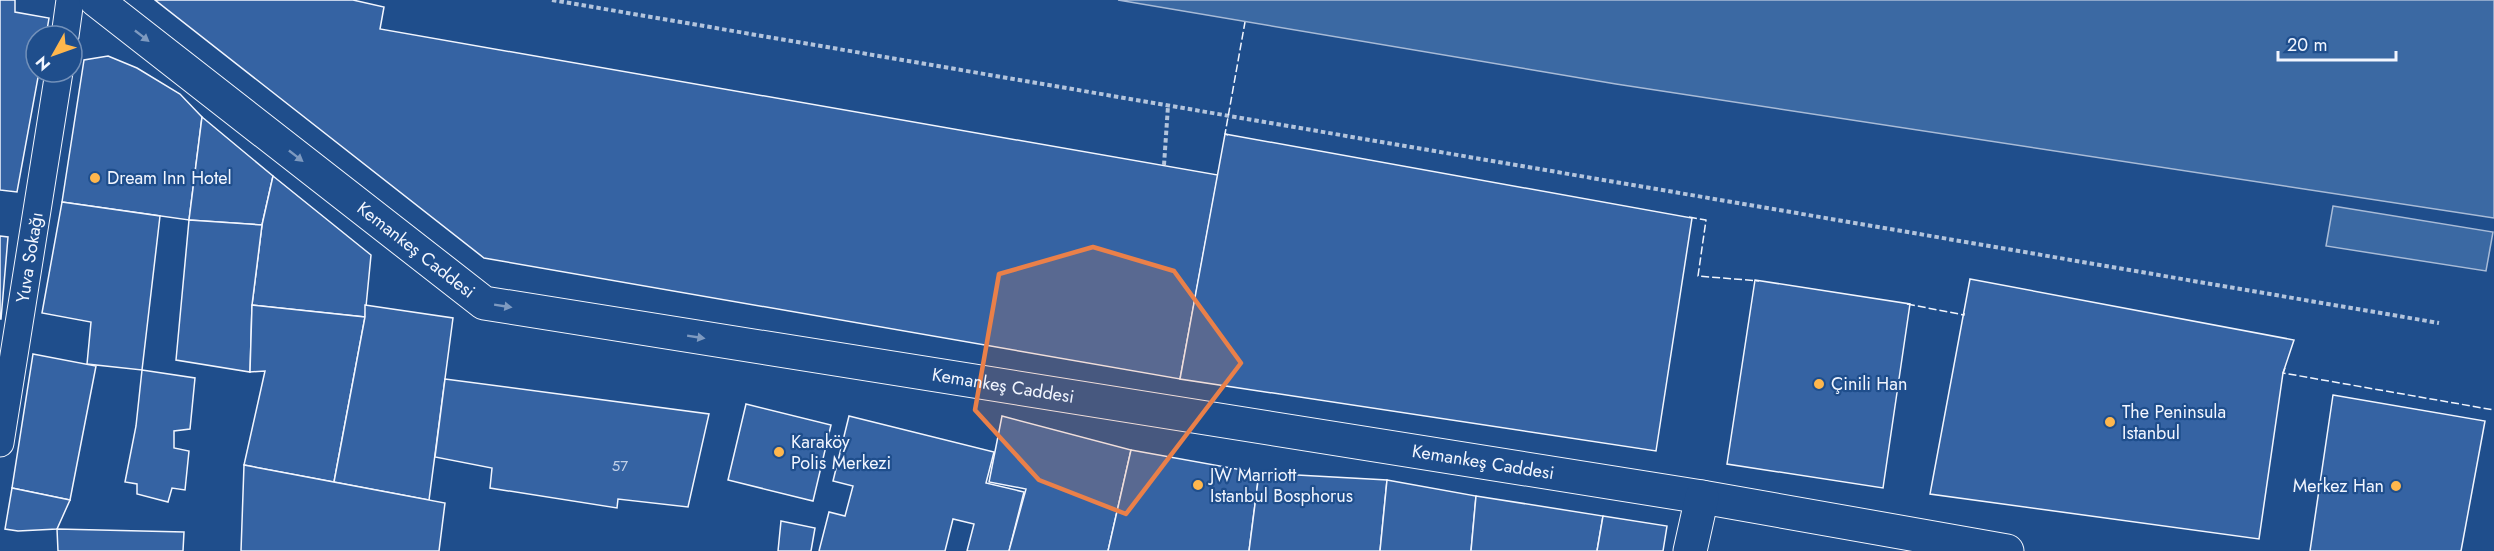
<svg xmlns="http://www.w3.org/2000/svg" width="2494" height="551" viewBox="0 0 2494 551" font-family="Jost,sans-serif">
  <rect width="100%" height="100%" fill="#1f4e8c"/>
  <!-- water -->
  <g fill="#3b69a3" stroke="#a8bbd7" stroke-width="1.5">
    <path d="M1118 0H2494V218L1616 84Z"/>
    <path d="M2333 206 2493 232 2486 271 2326 246Z"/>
  </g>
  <!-- building -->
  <g fill="#3563a3" stroke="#f2f6ff" stroke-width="1.5">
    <path d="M0 0H15V12L49 18 46 36H36V72H39L17 192 0 190Z"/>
    <path d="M155 0H353L384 7 380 29 1218 175 1180 379 484 258Z"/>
    <path d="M108 56 137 68 180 94 202 117 189 220 62 202 84 60Z"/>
    <path d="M202 117 273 176 262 225 189 220Z"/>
    <path d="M1225 134 1692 218 1656 451 1180 379Z"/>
    <path d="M273 176 371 255 365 317 252 305 262 225Z"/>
    <path d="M62 202 160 216 142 370 87 364 91 322 42 313Z"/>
    <path d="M189 220 262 225 252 305 250 372 176 360Z"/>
    <path d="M0 236 8 237 1 319H0Z"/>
    <path d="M1970 279 2294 340 2283 373 2259 539 1930 494Z"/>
    <path d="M1755 280 1910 304 1883 488 1727 464Z"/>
    <path d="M252 305 365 317 334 482 244 465 265 371 250 372Z"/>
    <path d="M365 305 453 318 429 500 334 482 365 317Z"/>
    <path d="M33 354 96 366 70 500 12 488Z"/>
    <path d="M142 370 195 378 190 429 174 431V448L189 451 185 490 172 488 168 502 137 494V484L125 482 136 426Z"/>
    <path d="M445 379 709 414 688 507 618 499 617 508 490 488 492 468 435 457Z"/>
    <path d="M2333 395 2485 421 2461 551H2310Z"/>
    <path d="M746 404 831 425 813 501 728 480Z"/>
    <path d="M849 416 994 452 986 483 1024 492 1009 551H967L974 524 953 519 945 551H819L829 512 845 516 853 486 833 481Z"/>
    <path d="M1002 416 1131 450 1108 551H1009L1026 489 989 482Z"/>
    <path d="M1131 450 1259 473 1249 551H1108Z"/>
    <path d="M244 465 445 503 439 551H241Z"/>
    <path d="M1259 473 1387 480 1380 551H1249Z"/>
    <path d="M1387 480 1476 496 1471 551H1380Z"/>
    <path d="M12 488 70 500 57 529 18 531 5 529Z"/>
    <path d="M1476 496 1603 516 1597 551H1471Z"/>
    <path d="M1603 516 1667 526 1663 551H1597Z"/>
    <path d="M781 521 815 528 811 551H778Z"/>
    <path d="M57 529 184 532 183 551H58Z"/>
  </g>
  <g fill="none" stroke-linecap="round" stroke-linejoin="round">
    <defs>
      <g id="pedestrian">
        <path d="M65 36 70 0"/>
        <path id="s1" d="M0 443 59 72"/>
      </g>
      <g id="minor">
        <path id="s2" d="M96 0 484 303 1702 497 2007 551"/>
        <path d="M1690 551 1702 497"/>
      </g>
    </defs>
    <!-- pedestrian casing -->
    <use href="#pedestrian" stroke="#f2f6ff" stroke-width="29"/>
    <!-- minor casing -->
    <use href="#minor" stroke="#f2f6ff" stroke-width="35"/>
    <!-- path -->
    <g stroke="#b3c4dc" stroke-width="4" stroke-dasharray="4.5 3" stroke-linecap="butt">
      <path d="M552 0 2439 323"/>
      <path d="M1164 165 1168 106"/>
    </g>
    <!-- pedestrian -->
    <use href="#pedestrian" stroke="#1f4e8c" stroke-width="27"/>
    <!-- minor -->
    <use href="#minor" stroke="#1f4e8c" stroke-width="33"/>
    <!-- fence -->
    <g stroke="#f2f6ff" stroke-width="1.5" stroke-dasharray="8 3" stroke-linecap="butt">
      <path d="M1228 135 1225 134 1245 22"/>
      <path d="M1689 217 1706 220 1698 276 1759 281"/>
      <path d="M1907 304 1964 315V313"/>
      <path d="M2285 368 2283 373 2494 410"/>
    </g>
  </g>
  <!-- one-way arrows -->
  <defs><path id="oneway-solid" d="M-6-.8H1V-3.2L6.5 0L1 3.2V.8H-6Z" transform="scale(1.5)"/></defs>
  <g fill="#7e9ac0">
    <use href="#oneway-solid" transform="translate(142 36) rotate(38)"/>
    <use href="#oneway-solid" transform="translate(296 156) rotate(38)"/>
    <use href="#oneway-solid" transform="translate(503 306) rotate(9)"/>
    <use href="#oneway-solid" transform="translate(696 337) rotate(9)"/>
  </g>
  <!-- marked area -->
  <path fill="#ea8049" fill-opacity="0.2" stroke="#ea8049" stroke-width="4.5" stroke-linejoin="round" d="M1093 247 1174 271 1241 363 1126 514 1039 480 975 410 999 274Z"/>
  <!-- markers -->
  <g fill="#ffb74d" stroke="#1f4e8c" stroke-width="2">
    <circle cx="95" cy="178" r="6"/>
    <circle cx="1819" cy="384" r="6"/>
    <circle cx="2110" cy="422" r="6"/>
    <circle cx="779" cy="452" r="6"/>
    <circle cx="1198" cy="485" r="6"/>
    <circle cx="2396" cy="486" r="6"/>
  </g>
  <g text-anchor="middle" stroke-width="4.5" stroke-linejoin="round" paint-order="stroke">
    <!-- number labels -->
    <g font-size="15" fill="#c3d1e8">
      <text x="620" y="471">57</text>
    </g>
    <!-- poi labels -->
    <g font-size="18" fill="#f2f6ff" stroke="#1f4e8c" text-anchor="start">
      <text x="107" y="184">Dream Inn Hotel</text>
      <text x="1831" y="390">Çinili Han</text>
      <text x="2122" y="418">The Peninsula<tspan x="2122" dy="21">Istanbul</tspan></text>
      <text x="791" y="448">Karaköy<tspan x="791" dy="21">Polis Merkezi</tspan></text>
      <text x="1210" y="481">JW Marriott<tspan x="1210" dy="21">Istanbul Bosphorus</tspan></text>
      <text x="2384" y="492" text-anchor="end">Merkez Han</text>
    </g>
    <!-- street labels -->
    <g font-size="18" fill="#f2f6ff" stroke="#1f4e8c">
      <text dy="6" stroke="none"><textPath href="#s2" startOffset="406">Kemankeş Caddesi</textPath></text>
      <text dy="6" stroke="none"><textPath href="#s1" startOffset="188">Yuva Sokağı</textPath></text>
      <text dy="6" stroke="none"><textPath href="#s2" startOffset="1018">Kemankeş Caddesi</textPath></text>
      <text dy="6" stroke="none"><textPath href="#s2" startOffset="1504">Kemankeş Caddesi</textPath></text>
    </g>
  </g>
  <!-- north arrow -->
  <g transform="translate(54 54) rotate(230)"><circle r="28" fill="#1f4e8c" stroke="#7391ba" stroke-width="1.5"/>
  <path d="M0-4.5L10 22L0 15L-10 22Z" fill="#ffb74d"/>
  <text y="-9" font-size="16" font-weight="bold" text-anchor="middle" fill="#f2f6ff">N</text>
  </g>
  <!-- scale -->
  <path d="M2278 51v9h118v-9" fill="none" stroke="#f2f6ff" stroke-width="3"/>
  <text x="2287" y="51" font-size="18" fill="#f2f6ff" stroke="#1f4e8c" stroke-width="4.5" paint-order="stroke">20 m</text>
</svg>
